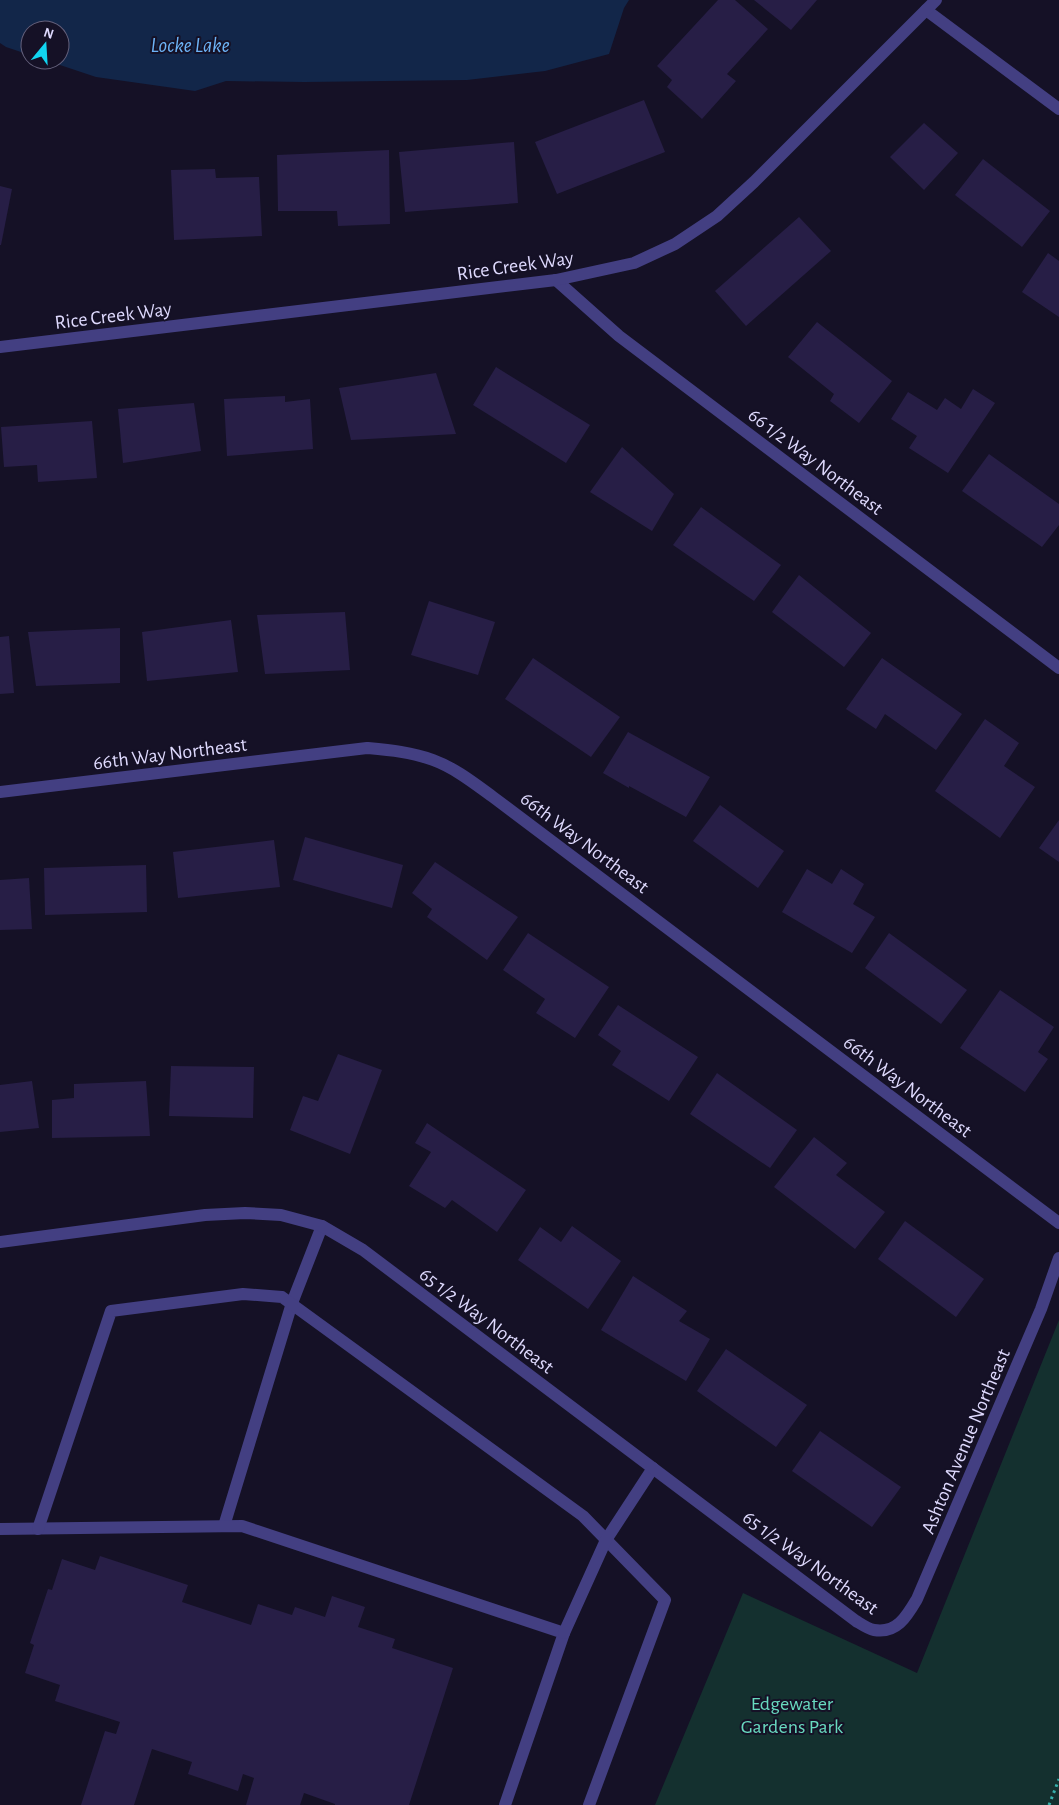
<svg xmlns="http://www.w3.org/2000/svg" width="1059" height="1805" viewBox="0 0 1059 1805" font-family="'Alegreya Sans',sans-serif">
  <rect width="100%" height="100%" fill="#151126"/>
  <!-- green -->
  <path fill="#14302f" d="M1059 1320V1805H655L743 1593 917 1673Z"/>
  <!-- water -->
  <path fill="#122649" d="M0 0H629L624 8 609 54 545 71 467 80 304 82 226 81 195 91 96 77 45 60H60V30H30V55L6 47 0 43Z"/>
  <!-- building -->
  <g fill="#271e46">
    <path d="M718 0H735L768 29 727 74 736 81 702 119 667 87 672 80 657 66Z"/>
    <path d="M754 0H817L791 30Z"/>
    <path d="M644 100 665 152 557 194 535 142Z"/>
    <path d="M924 123 958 153 924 190 890 157Z"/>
    <path d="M514 142 518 203 405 212 399 152Z"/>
    <path d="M389 150 390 224 338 226 337 211H278L277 155Z"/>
    <path d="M983 159 1050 211 1022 247 955 195Z"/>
    <path d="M215 169 216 178 259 177 262 236 174 240 171 170Z"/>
    <path d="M0 186 12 189 1 245H0Z"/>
    <path d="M799 217 831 251 746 326 715 291Z"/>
    <path d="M1048 253 1059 261V317L1022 292Z"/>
    <path d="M817 322 892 381 859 423 830 401 834 394 788 357Z"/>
    <path d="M496 367 590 425 566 463 473 405Z"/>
    <path d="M436 373 456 434 351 440 339 388Z"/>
    <path d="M973 389 995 403 948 473 909 448 917 436 891 419 908 392 937 410 945 398 961 409Z"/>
    <path d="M285 396V402L310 399 313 449 227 456 224 399Z"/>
    <path d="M194 403 201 451 123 463 118 409Z"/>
    <path d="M92 421 97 478 38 482 37 465 4 467 1 427Z"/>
    <path d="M622 447 674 494 652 531 590 492Z"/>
    <path d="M989 454 1059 504V525L1042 547 962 491Z"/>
    <path d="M701 507 781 565 754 601 673 545Z"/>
    <path d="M799 575 871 633 844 667 772 612Z"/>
    <path d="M429 601 495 622 478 675 411 655Z"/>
    <path d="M345 612 350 670 265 674 257 615Z"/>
    <path d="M231 620 238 672 147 681 142 632Z"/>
    <path d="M120 628V683L36 686 28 632Z"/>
    <path d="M9 636 14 693 0 694V637Z"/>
    <path d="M533 658 620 717 591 757 505 699Z"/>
    <path d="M882 658 962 714 936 750 885 714 876 729 846 709Z"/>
    <path d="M985 719 1019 743 1004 766 1035 787 1000 838 935 791Z"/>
    <path d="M628 732 710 777 686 817 629 786V788L603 773Z"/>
    <path d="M720 805 784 851 758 888 693 841Z"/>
    <path d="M1059 820V862L1039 848Z"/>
    <path d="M305 837 403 865 392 908 293 880Z"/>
    <path d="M274 840 280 887 178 898 173 852Z"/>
    <path d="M435 862 518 917 487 960 427 917 432 909 412 893Z"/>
    <path d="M146 865 147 912 45 915 44 868Z"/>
    <path d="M807 869 832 884 841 869 864 884 853 904 875 917 852 953 782 912Z"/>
    <path d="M29 878 32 929 0 930V880Z"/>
    <path d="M528 933 609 987 575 1038 536 1013 545 999 503 970Z"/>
    <path d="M889 933 967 990 941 1024 865 968Z"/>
    <path d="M1000 990 1054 1027 1038 1052 1048 1059 1025 1092 960 1048Z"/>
    <path d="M618 1005 698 1057 669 1101 612 1065 621 1051 598 1035Z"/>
    <path d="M338 1054 382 1070 350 1154 290 1130 303 1096 318 1101Z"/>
    <path d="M171 1066 254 1067 253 1118 169 1116Z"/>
    <path d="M717 1073 797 1130 770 1168 690 1114Z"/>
    <path d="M32 1081 39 1128 0 1132V1085Z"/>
    <path d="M146 1081 150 1136 52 1138V1100L74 1098V1084Z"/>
    <path d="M427 1123 526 1190 497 1232 452 1200 445 1208 409 1186 431 1152 415 1143Z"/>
    <path d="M814 1137 847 1163 836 1175 885 1212 855 1249 774 1187Z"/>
    <path d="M905 1221 984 1279 956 1317 878 1259Z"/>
    <path d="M572 1226 621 1261 588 1309 518 1260 540 1227 561 1242Z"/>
    <path d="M633 1276 687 1311 679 1321 710 1339 686 1381 601 1330Z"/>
    <path d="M726 1349 807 1405 776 1447 697 1391Z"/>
    <path d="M820 1431 901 1487 872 1527 792 1471Z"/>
    <path d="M100 1556 188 1585 182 1602 251 1625 258 1604 292 1615 295 1607 325 1617 332 1596 365 1607 358 1627 395 1639 392 1648 453 1668 409 1805H335V1804L304 1793 300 1805H246L254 1778 243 1774 238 1791 188 1774 192 1762 152 1749 134 1805H81L105 1731 116 1734 120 1722 55 1701 60 1685 25 1673 34 1645 30 1643 48 1589 52 1590 62 1559 95 1570Z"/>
  </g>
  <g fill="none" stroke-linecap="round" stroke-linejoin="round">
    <!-- path -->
    <path stroke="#38b1ad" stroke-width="3" stroke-dasharray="2.5 4" stroke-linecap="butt" d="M1049 1805 1059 1779"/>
    <!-- service -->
    <g stroke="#433f82" stroke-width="12">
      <path d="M224 1526 292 1303 322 1226"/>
      <path d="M0 1529 242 1526 564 1633 505 1805"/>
      <path d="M38 1529 111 1311 243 1294 282 1297 583 1516 665 1600 589 1805"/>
      <path d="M564 1633 606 1540 653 1468"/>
    </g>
    <!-- minor -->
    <g stroke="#433f82" stroke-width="12">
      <path d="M926 10 1059 109"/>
      <path d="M556 280 619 336 1059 668"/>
      <path d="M0 347 556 280 634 263 675 244 717 216 754 182 936 0"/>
      <path d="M0 792 367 748C389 750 412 752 433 760 455 768 475 784 493 797L1059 1223"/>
      <path d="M0 1242 205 1215 245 1213 281 1215 322 1226 363 1250 856 1621C861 1624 868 1629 874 1630 897 1634 907 1616 917 1599L1041 1309 1059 1258"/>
    </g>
  </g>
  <g text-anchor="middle" stroke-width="4" stroke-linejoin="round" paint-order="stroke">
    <!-- street labels -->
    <g font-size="20" fill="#ded9fd" stroke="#151126">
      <text transform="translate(515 265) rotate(-8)" y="7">Rice Creek Way</text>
      <text transform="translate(113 315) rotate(-7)" y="7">Rice Creek Way</text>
      <text transform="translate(816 461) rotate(37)" y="7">66 1/2 Way Northeast</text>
      <text transform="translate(170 753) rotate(-7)" y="7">66th Way Northeast</text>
      <text transform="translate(585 842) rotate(37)" y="7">66th Way Northeast</text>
      <text transform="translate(908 1086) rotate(37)" y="7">66th Way Northeast</text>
      <text transform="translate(487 1320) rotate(37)" y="7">65 1/2 Way Northeast</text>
      <text transform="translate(965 1441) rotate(-67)" y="7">Ashton Avenue Northeast</text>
      <text transform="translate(811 1562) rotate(36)" y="7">65 1/2 Way Northeast</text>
    </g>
    <!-- park labels -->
    <g font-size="20" fill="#68d9bf" stroke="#151126">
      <text x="792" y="1710">Edgewater<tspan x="792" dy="23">Gardens Park</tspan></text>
    </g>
    <!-- water labels -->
    <g font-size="21" font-style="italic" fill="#6db3f6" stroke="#151126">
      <text x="190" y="52">Locke Lake</text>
    </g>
  </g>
  <!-- north arrow -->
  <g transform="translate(45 45) rotate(18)"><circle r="24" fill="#151126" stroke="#65617c"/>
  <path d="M0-4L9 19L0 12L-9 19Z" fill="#11d5f0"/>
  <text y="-8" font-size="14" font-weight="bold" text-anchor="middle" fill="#ded9fd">N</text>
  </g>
</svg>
